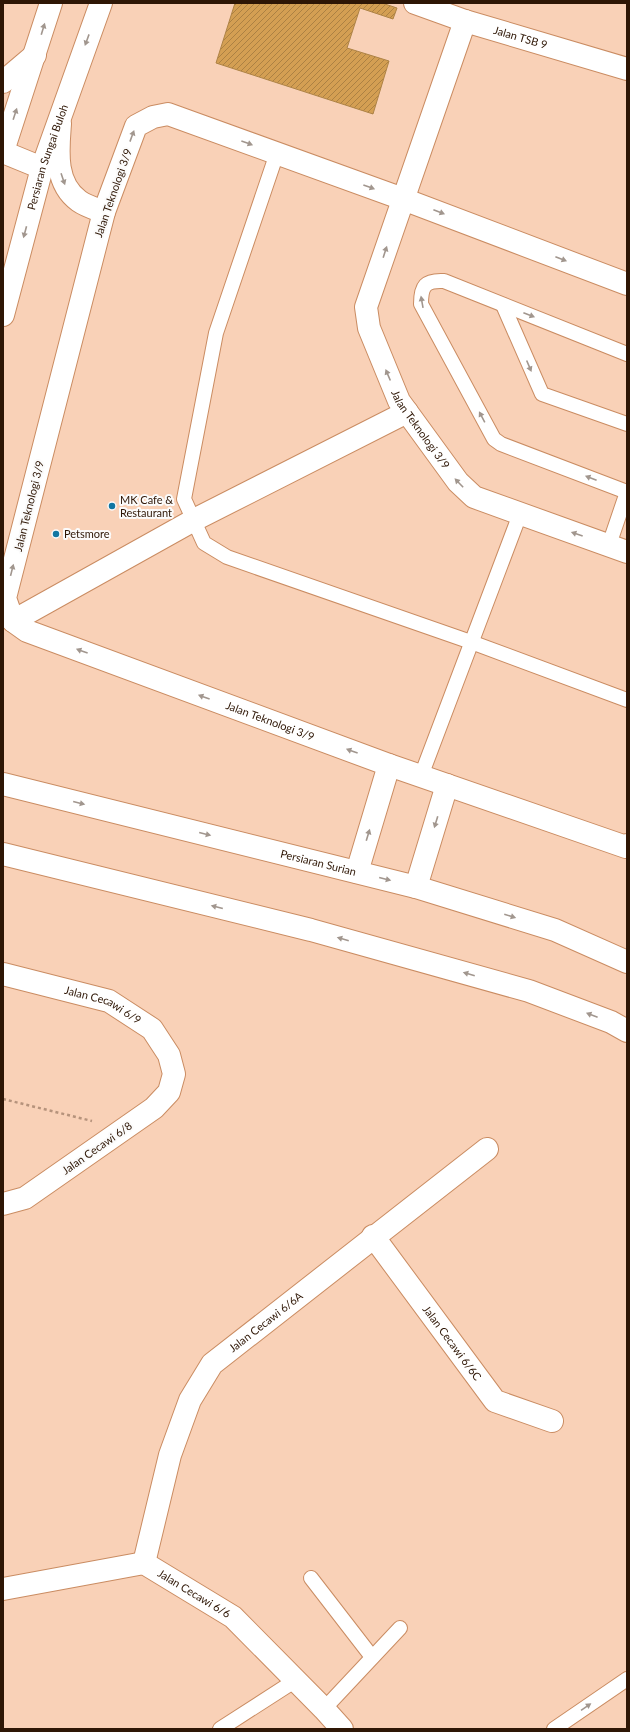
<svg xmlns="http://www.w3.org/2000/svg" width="630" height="1732" viewBox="0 0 630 1732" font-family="Lato,sans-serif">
  <defs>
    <pattern id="building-hatch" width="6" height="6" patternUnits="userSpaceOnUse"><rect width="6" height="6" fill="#d49f53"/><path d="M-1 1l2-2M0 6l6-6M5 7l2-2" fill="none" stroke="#ac8143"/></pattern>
  </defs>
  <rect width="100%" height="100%" fill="#f9d1b7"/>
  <!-- building -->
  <path fill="url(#building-hatch)" stroke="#ae8346" d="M235 3H382L397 8 393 19 360 8 347 48 389 61 373 114 216 63Z"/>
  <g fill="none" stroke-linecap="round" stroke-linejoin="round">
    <defs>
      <g id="service">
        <path d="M277 153 216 333 184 499 204 543 227 557 471 642 627 700"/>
        <path d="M503 305 542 394 627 424"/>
        <path d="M609 545 627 492 501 444 494 439 421 304C421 286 425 280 444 281L627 354"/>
        <path d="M421 776 520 514"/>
        <path d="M311 1578 372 1657"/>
        <path d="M324 1709 400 1628"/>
        <path d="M220 1729 296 1680"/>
        <path d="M554 1729 627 1679"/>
      </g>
      <path id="pedestrian" d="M13 621 194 520 407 412"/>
      <g id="minor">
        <path id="s1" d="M415 3 465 21 627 69"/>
        <path id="s2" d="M465 21 366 307 369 328 399 401 458 482 474 497 627 552"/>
        <path d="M60 124C58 150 54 183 79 201 86 206 96 209 104 212"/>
        <path id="s3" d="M627 284 403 199 168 114 153 117 136 126 104 212 5 598 13 621 27 631 389 765 626 847 627 845"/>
        <path d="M357 872 389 765"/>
        <path d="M416 887 447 785"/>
        <path id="s4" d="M3 974 109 1001 152 1029 169 1055 174 1074 169 1092 154 1108 25 1198 3 1204"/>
        <path id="s5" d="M373 1236 495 1401 552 1421"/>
        <path id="s6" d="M144 1563 170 1455 190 1400 212 1364 487 1149"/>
        <path id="s7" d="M3 1589 144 1563 233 1617 324 1709 342 1729"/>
      </g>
      <path id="tertiary" d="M3 152 42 168"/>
      <g id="primary">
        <path d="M3 82 35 55"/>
        <path d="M3 151 51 3"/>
        <path id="s8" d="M3 315 42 168 101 3"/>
        <path id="s9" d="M3 784 416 887 555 930 627 962"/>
        <path d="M3 854 311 930 529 991 611 1022 627 1031"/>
      </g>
    </defs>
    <!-- service casing -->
    <use href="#service" stroke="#ca8c62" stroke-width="16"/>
    <!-- pedestrian casing -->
    <use href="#pedestrian" stroke="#ca8c62" stroke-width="24"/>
    <!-- minor casing -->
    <use href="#minor" stroke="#ca8c62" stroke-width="24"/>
    <!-- tertiary casing -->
    <use href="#tertiary" stroke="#ca8c62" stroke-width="24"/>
    <!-- primary casing -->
    <use href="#primary" stroke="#ca8c62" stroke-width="24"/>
    <!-- path -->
    <path stroke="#b6937c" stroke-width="2.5" stroke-dasharray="3 3" stroke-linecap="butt" d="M3 1099 92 1121"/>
    <!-- service -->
    <use href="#service" stroke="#fff" stroke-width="14"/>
    <!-- pedestrian -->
    <use href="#pedestrian" stroke="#fff" stroke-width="22"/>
    <!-- minor -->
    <use href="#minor" stroke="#fff" stroke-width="22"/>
    <!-- tertiary -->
    <use href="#tertiary" stroke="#fff" stroke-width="22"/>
    <!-- primary -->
    <use href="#primary" stroke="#fff" stroke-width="22"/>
  </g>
  <!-- one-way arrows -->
  <defs><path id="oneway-solid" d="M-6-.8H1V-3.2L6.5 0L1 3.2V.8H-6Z"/></defs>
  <g fill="#a1968e">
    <use href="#oneway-solid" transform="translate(43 29) rotate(-73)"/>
    <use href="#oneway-solid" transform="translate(87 40) rotate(110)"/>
    <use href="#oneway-solid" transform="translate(15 114) rotate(-72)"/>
    <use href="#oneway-solid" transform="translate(132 136) rotate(-70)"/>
    <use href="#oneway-solid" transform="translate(247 143) rotate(20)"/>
    <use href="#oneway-solid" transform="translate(63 179) rotate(71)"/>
    <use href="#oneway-solid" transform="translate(369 187) rotate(20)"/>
    <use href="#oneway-solid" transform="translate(439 212) rotate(21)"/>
    <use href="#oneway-solid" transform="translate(25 232) rotate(105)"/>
    <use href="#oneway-solid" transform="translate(385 252) rotate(-72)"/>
    <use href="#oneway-solid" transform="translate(561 259) rotate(21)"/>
    <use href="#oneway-solid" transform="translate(422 302) rotate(-100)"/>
    <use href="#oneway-solid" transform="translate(529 315) rotate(21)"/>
    <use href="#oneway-solid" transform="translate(529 366) rotate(67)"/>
    <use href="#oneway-solid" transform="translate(388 375) rotate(-113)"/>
    <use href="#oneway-solid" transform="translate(482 417) rotate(-118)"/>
    <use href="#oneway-solid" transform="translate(591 478) rotate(-159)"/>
    <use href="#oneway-solid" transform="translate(459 483) rotate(-134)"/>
    <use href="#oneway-solid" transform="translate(577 534) rotate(-161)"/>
    <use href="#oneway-solid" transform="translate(12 570) rotate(-76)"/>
    <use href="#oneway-solid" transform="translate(82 651) rotate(-160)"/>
    <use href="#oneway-solid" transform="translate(204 697) rotate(-160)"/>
    <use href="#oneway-solid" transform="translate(352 751) rotate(-160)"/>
    <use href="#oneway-solid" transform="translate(79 803) rotate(14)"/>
    <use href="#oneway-solid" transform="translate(436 822) rotate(107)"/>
    <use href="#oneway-solid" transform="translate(205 834) rotate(14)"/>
    <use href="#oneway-solid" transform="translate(368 835) rotate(-73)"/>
    <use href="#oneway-solid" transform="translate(385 879) rotate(14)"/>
    <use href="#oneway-solid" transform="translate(217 907) rotate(-166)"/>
    <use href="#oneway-solid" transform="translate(510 916) rotate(17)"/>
    <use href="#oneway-solid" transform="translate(343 939) rotate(-164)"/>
    <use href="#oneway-solid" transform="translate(469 974) rotate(-164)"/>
    <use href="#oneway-solid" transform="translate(592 1015) rotate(-159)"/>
    <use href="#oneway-solid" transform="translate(586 1707) rotate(-34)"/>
  </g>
  <!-- markers -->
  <g fill="#1176a2" stroke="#fbfbfb" stroke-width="1.5">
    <circle cx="112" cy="506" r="4"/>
    <circle cx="56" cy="534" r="4"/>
  </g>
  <g text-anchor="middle" stroke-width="4" stroke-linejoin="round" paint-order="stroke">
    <!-- street labels -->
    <g font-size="11" fill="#2e1605" stroke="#fbfbfb">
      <text dy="4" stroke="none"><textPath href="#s1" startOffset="111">Jalan TSB 9</textPath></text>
      <text dy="4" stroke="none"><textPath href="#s8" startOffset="164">Persiaran Sungai Buloh</textPath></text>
      <text transform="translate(113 193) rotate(-71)" y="4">Jalan Teknologi 3/9</text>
      <text dy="4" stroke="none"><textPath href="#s2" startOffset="438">Jalan Teknologi 3/9</textPath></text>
      <text transform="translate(29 506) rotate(-76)" y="4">Jalan Teknologi 3/9</text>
      <text dy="4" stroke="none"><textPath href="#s3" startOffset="1315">Jalan Teknologi 3/9</textPath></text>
      <text dy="4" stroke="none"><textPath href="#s9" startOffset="325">Persiaran Surian</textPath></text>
      <text dy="4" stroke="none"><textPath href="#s4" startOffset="105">Jalan Cecawi 6/9</textPath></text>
      <text transform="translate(97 1148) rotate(-35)" y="4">Jalan Cecawi 6/8</text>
      <text dy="4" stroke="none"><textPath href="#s6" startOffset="280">Jalan Cecawi 6/6A</textPath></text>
      <text dy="4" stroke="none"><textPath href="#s5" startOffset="133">Jalan Cecawi 6/6C</textPath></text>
      <text dy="4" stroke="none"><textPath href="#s7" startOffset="202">Jalan Cecawi 6/6</textPath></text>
    </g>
    <!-- poi labels -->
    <g font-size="11" fill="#2e1605" stroke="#fbfbfb" text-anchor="start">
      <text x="120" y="504">MK Cafe &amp;<tspan x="120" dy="13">Restaurant</tspan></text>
      <text x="64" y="538">Petsmore</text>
    </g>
  </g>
  <!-- border -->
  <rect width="630" height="1732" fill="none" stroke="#2e1605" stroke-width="8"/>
</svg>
